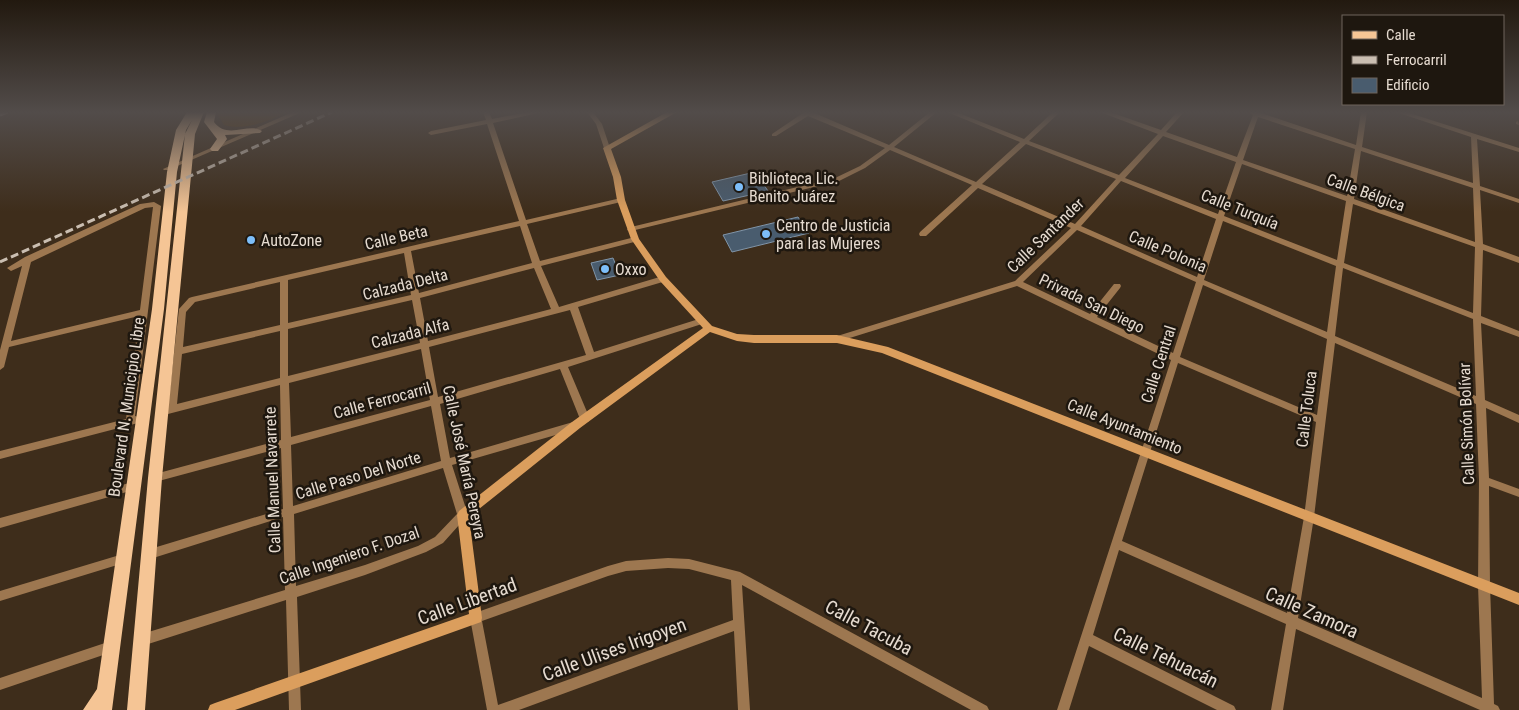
<svg xmlns="http://www.w3.org/2000/svg" width="1519" height="710" viewBox="0 0 1519 710" font-family="'Roboto Condensed',sans-serif">
  <rect width="100%" height="100%" fill="#3e2d1b"/>
  <!-- green -->
  <path fill="#593401" d="M219 112H288C267 121 247 131 224 125L218 115Z"/>
  <!-- building -->
  <g fill="#495c6e" stroke="#8095a9">
    <path d="M755 172 768 191 723 201 712 182Z"/>
    <path d="M798 217 809 233 732 252 723 235Z"/>
    <path d="M613 258 620 275 597 280 591 263Z"/>
  </g>
  <g fill="none" stroke-linecap="round" stroke-linejoin="round">
    <!-- street -->
    <g fill="#9d7750" fill-rule="evenodd">
      <path d="M293 112H302L168 170H164L163 169Z"/>
      <path d="M483 112H489L492 119 528 112H542L493 123 526 220 621 198 625 200 621 202 527 224 540 261 635 237 639 239 638 241 541 266 559 307 663 276 667 279 666 281 578 307 594 352 702 318 706 321 705 323 568 367 590 419 588 422H582L580 419 560 369 440 404 450 458 573 422 576 423 578 426 576 429 573 430 452 465 468 515 443 543 426 552 365 575 297 597 301 710H289L286 600 142 646 138 644 136 640 138 636 142 634 285 590 283 517 150 559 146 557 145 554 146 551 150 549 283 509 281 448 155 482 151 481 150 478 151 475 155 474 281 440 280 385 168 414 165 413 163 410 165 407H168L179 309 189 298 192 297 519 221 487 124 431 135 428 133 431 131 486 120ZM520 226 532 263 419 293 411 251ZM404 253 411 295 288 323V280ZM534 268 551 309 428 341 420 298ZM280 282V325L183 347 186 312 195 302ZM412 300 420 343 288 376V329ZM570 310 586 355 438 397 429 347ZM280 331V378L177 404 182 354ZM421 349 430 400 291 437 289 383ZM431 406 441 461 293 506 291 445ZM443 468 457 514 435 537 418 546 365 565 296 586 294 514Z"/>
      <path d="M587 112H593L602 124 610 148 609 149 607 150 604 148 596 124Z"/>
      <path d="M802 112H812L889 145 930 112H937L894 147 976 182 1020 142 947 112H956L1024 139 1053 112H1060L1029 141 1119 175 1158 134 1100 112H1110L1161 130 1177 112H1184L1166 132 1237 157 1253 115 1248 112H1258L1356 145 1361 112H1367L1362 147 1473 183 1471 137 1396 112H1406L1519 148V152L1477 139 1480 186 1519 199V203L1480 190 1483 244 1519 257V263L1483 250 1481 316 1519 331V337L1481 323 1485 400 1519 415V423L1486 408 1489 478 1519 489V497L1489 486 1490 585 1494 704 1498 706 1500 710H1480L1296 629 1283 710H1271L1286 624 1119 550 1093 635 1234 706 1236 710H1217L1089 646 1069 710H1057L1171 360 1017 286 840 341H834L833 339 834 337 1015 281 1071 228 978 188 926 236H920L919 234 920 232 972 185 890 150 865 168 839 181 631 231H628L627 229 631 227 835 178 860 166 885 148 808 116 776 136H772V134L803 113ZM1258 117 1355 149 1347 196 1243 160ZM1163 136 1236 162 1218 214 1125 178ZM1026 144 1116 179 1075 224 982 184ZM1361 151 1473 188 1475 242 1354 199ZM1242 164 1346 201 1337 260 1224 216ZM1121 181 1216 219 1197 277 1081 226ZM1353 204 1475 247 1473 313 1344 263ZM1223 221 1336 266 1327 332 1204 280ZM1077 230 1196 282 1173 353 1097 317 1120 288 1121 286 1120 284H1114L1090 314 1023 282ZM1343 268 1473 319 1476 396 1335 336ZM1203 285 1327 339 1317 415 1180 357ZM1335 343 1476 404 1479 480 1478 585 1482 698 1298 618 1314 517ZM1178 363 1316 422 1304 517 1287 613 1122 541Z"/>
      <path d="M1518 121 1519 125 1516 124V122Z"/>
      <path d="M154 202 161 206 135 416 138 417 140 420 138 423 0 459V451L126 419 139 316 9 347 4 367 0 370V350L22 266 11 271 7 268 25 257 140 204ZM153 207 140 310 11 341 31 262 145 208Z"/>
      <path d="M133 482 137 483 138 486 137 489 0 528V518Z"/>
      <path d="M123 554 127 556 128 559 127 562 0 601V591Z"/>
      <path d="M668 558 689 559 740 572 987 706 989 710H971L742 585 750 710H738L734 631 519 710H487L470 618 472 614 608 566 626 561ZM668 568 689 569 731 580 733 620 498 705 482 621 608 576 626 571Z"/>
      <path d="M111 641 115 643 117 647 115 651 0 690V678Z"/>
    </g>
    <!-- secondary -->
    <path fill="#db9e5d" fill-rule="evenodd" d="M667 112H677L611 149 621 177 625 200 639 239 666 277 712 326 737 334 754 335H837L888 347 1519 593V605L882 353 837 343H754L737 341 710 332 580 428 469 517 482 618 481 622 235 710H208L210 705 215 703 469 614 457 515 459 511 572 422 703 328 660 281 631 239 617 200 613 177 603 148Z"/>
    <!-- primary -->
    <g fill="#f5c595" fill-rule="evenodd">
      <path d="M0 112H5L1 115Z"/>
      <path d="M187 112H204L195 134 162 478 145 710H127L148 478 185 134 192 120 186 130 177 172 164 309 112 710H83L97 689 152 309 167 172 176 130Z"/>
      <path d="M207 112H216L214 122C227 140 249 122 262 131L260 133 225 135 227 139 218 151H212L210 149 217 139 204 122Z"/>
    </g>
    <!-- rail -->
    <g stroke="#cabeb1" stroke-width="3" stroke-dasharray="8 4" stroke-linecap="butt">
      <path d="M0 115 8 112"/>
      <path d="M0 262 332 112"/>
    </g>
  </g>
  <!-- sky -->
  <linearGradient id="sky" x2="0" y2="1"><stop stop-color="#22190f"/><stop offset="0.53" stop-color="#524c4a"/><stop offset="1" stop-color="#524c4a" stop-opacity="0"/></linearGradient>
  <rect width="1519" height="212" fill="url(#sky)"/>
  <!-- markers -->
  <g fill="#7dbef9" stroke="#1e170f" stroke-width="2">
    <circle cx="739" cy="187" r="5"/>
    <circle cx="766" cy="234" r="5"/>
    <circle cx="251" cy="240" r="5"/>
    <circle cx="605" cy="269" r="5"/>
  </g>
  <g text-anchor="middle" stroke-width="5" stroke-linejoin="round" paint-order="stroke">
    <!-- poi labels -->
    <g font-size="16" fill="#e6dbd0" stroke="#1e170f" text-anchor="start">
      <text x="749" y="184">Biblioteca Lic.<tspan x="749" dy="18">Benito Juárez</tspan></text>
      <text x="776" y="231">Centro de Justicia<tspan x="776" dy="18">para las Mujeres</tspan></text>
      <text x="261" y="246">AutoZone</text>
      <text x="615" y="275">Oxxo</text>
    </g>
    <!-- street labels -->
    <g font-size="16" fill="#e6dbd0" stroke="#1e170f">
      <text transform="translate(1366 192) rotate(20)" y="6">Calle Bélgica</text>
      <text transform="translate(1240 209) rotate(22)" y="6">Calle Turquía</text>
      <text transform="translate(1045 235) rotate(-44)" y="6">Calle Santander</text>
      <text transform="translate(396 237) rotate(-13)" y="6">Calle Beta</text>
      <text transform="translate(1168 251) rotate(23)" y="6">Calle Polonia</text>
      <text transform="translate(405 284) rotate(-14)" y="6">Calzada Delta</text>
      <text transform="translate(1092 303) rotate(26)" y="6">Privada San Diego</text>
      <text transform="translate(410 333) rotate(-14)" y="6">Calzada Alfa</text>
      <text transform="translate(1158 364) rotate(-72)" y="6">Calle Central</text>
      <text transform="translate(382 400) rotate(-15)" y="6">Calle Ferrocarril</text>
      <text transform="translate(126 407) rotate(-82)" y="6">Boulevard N. Municipio Libre</text>
      <text transform="translate(1306 409) rotate(-83)" y="6">Calle Toluca</text>
      <text transform="translate(1466 424) rotate(-92)" y="6">Calle Simón Bolívar</text>
      <text transform="translate(1125 426) rotate(22)" y="6">Calle Ayuntamiento</text>
      <text transform="translate(465 462) rotate(78)" y="6">Calle José María Pereyra</text>
      <text transform="translate(358 475) rotate(-17)" y="6">Calle Paso Del Norte</text>
      <text transform="translate(272 480) rotate(-92)" y="6">Calle Manuel Navarrete</text>
      <text transform="translate(349 555) rotate(-19)" y="6">Calle Ingeniero F. Dozal</text>
    </g>
    <!-- near-street labels -->
    <g font-size="19" fill="#e6dbd0" stroke="#1e170f">
      <text transform="translate(467 601) rotate(-20)" y="7">Calle Libertad</text>
      <text transform="translate(1312 612) rotate(24)" y="7">Calle Zamora</text>
      <text transform="translate(869 627) rotate(28)" y="7">Calle Tacuba</text>
      <text transform="translate(614 649) rotate(-20)" y="7">Calle Ulises Irigoyen</text>
      <text transform="translate(1166 657) rotate(26)" y="7">Calle Tehuacán</text>
    </g>
  </g>
  <!-- legend -->
  <rect x="1342" y="15" width="162" height="90" fill="#1e170f" stroke="#6e655c"/>
  <rect x="1352" y="31" width="25" height="8" fill="#f5c595" stroke="#6e655c"/>
  <text x="1386" y="40" font-size="15" fill="#e6dbd0">Calle</text>
  <rect x="1352" y="56" width="25" height="8" fill="#cabeb1" stroke="#6e655c"/>
  <text x="1386" y="65" font-size="15" fill="#e6dbd0">Ferrocarril</text>
  <rect x="1352" y="78" width="25" height="15" fill="#495c6e" stroke="#6e655c"/>
  <text x="1386" y="90" font-size="15" fill="#e6dbd0">Edificio</text>
</svg>
